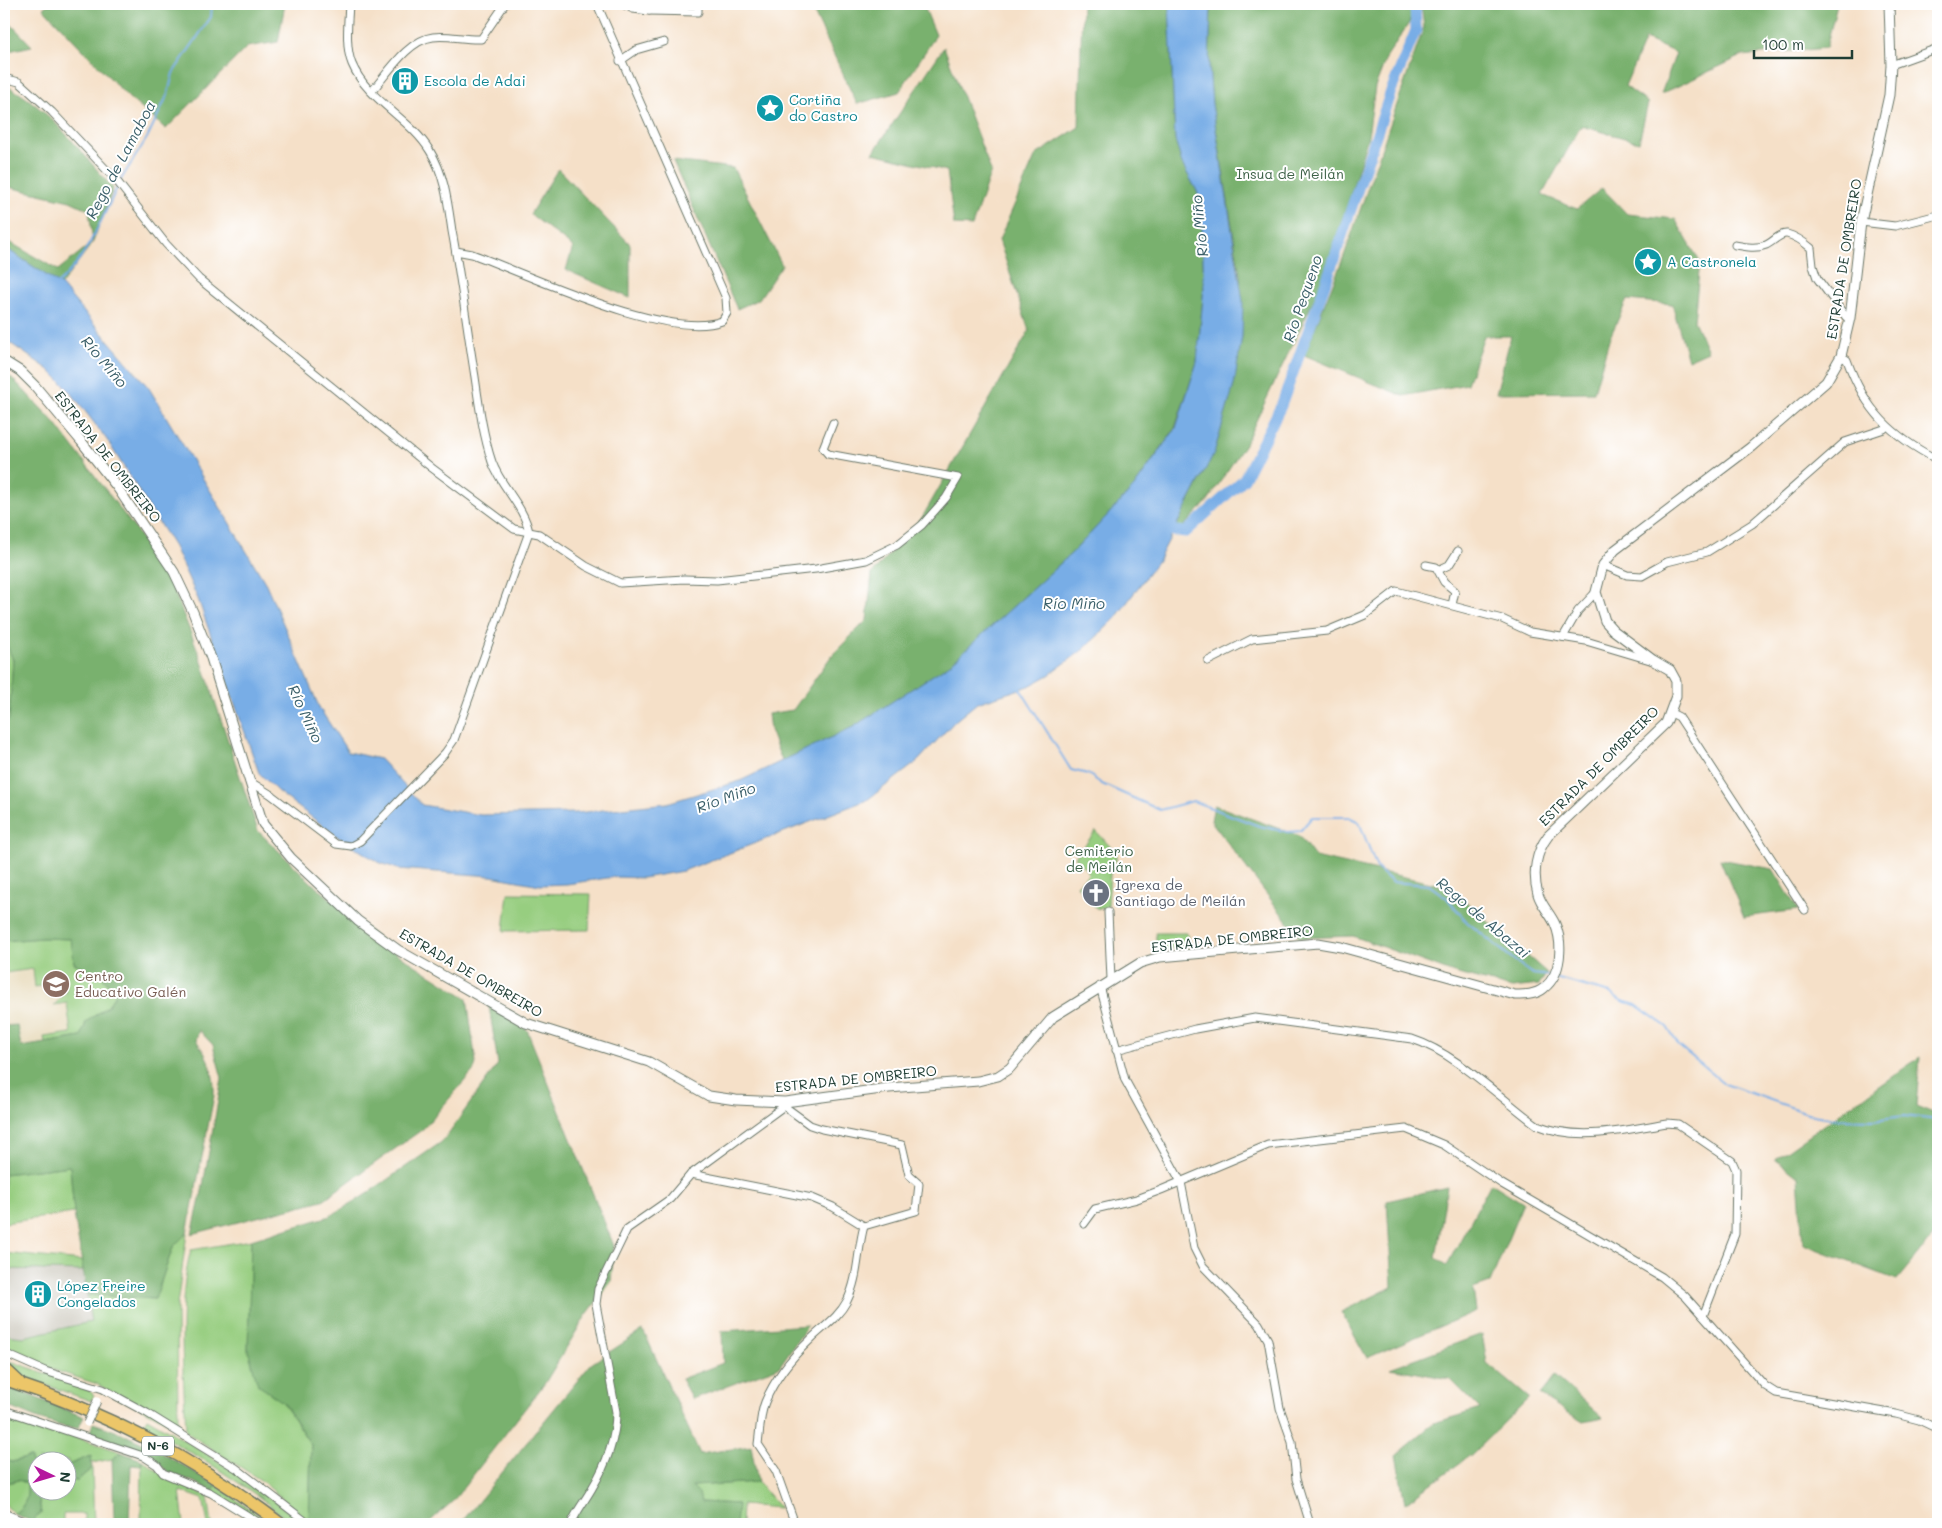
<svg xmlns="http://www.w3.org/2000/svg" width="1942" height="1528" viewBox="0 0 1942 1528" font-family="Mali,sans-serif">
  <rect width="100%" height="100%" fill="#fff"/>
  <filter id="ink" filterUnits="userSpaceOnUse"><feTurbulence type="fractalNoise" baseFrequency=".02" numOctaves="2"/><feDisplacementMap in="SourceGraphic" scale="10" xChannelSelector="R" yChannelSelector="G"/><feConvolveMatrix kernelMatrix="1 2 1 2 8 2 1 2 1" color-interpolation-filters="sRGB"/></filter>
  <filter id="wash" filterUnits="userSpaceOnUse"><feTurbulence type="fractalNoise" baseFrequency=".0096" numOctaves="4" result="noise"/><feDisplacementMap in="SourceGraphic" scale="20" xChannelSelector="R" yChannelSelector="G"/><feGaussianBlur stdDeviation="1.12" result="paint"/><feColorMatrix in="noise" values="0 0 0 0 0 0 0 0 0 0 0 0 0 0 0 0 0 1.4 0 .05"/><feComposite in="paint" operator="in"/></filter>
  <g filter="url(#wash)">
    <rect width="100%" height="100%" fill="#f5e0c8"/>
    <!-- built -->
    <path fill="#e7daba" d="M43 938 71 939 81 1037 20 1047 17 1025 4 1026V941Z"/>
    <!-- industrial -->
    <path fill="#c8c4b8" d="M4 1269 83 1271 91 1322 23 1337 4 1335Z"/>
    <!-- green -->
    <g fill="#97ce80" stroke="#5b865a">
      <path d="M4 639 13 660 9 720 4 723Z"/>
      <path d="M1096 831 1116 853V860L1110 874 1108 906 1105 909 1096 908 1077 885 1089 873 1075 857Z"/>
      <path d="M508 893 591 894 589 930 504 931Z"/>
      <path d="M1155 933H1187L1189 947 1158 950Z"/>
      <path d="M43 938 71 939 74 963 102 976 116 993 108 1006 86 1022 81 1037 45 1043 44 1037 71 1033 67 1003 54 1005 66 993 64 982 35 987 33 969 4 973V941Z"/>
      <path d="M70 1166 74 1213 4 1223V1174Z"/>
      <path d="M187 1233 177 1305 178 1428 97 1384 51 1369 6 1348V1335L23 1337 91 1322 87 1295 155 1299 173 1247Z"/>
      <path d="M251 1240 248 1350 311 1445 309 1522 262 1481 186 1432C184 1377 176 1302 191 1250Z"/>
      <path d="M4 1253 82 1261 83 1271 4 1269Z"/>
      <path d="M13 1362 85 1387 94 1395 91 1401 18 1375 4 1363Z"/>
      <path d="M4 1414 121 1452 112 1459 92 1463 90 1456 68 1465V1460H38L37 1465H33L30 1457 12 1462 4 1460Z"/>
      <path d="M147 1418C203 1450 254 1483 304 1524H292L258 1496 209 1463 143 1425Z"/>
      <path d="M142 1460 170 1480 208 1496 212 1524H208L203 1499 180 1491 184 1524H141Z"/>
      <path d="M92 1468 94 1524H84V1514H63V1524L33 1522 35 1518 41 1514 38 1491 68 1490V1479L78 1480Z"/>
      <path d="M18 1480 27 1483C28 1498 26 1505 14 1514L4 1503V1484Z"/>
      <path d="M758 1482 780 1508 742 1505 741 1524H736L737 1504 700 1502 692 1486Z"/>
      <path d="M216 1485 271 1524H264L212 1492Z"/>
    </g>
    <!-- forest -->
    <g fill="#79b16e" stroke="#4c7751">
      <path d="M48 4H285L278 42 247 47 166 129 129 98 43 8Z"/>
      <path d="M810 4H923L936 35 899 92 857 104Z"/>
      <path d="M1082 4H1169L1175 139 1182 164 1197 191 1201 204 1204 286 1197 362 1175 428 1134 487 1073 552 950 664 853 727 782 761 770 730 768 714 793 710 832 655 867 620 872 574 923 516 1029 331 999 240 1036 155 1079 127Z"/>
      <path d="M1211 4H1411L1413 13 1409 23 1387 56 1375 87 1368 136 1348 203 1318 291 1245 444 1207 502 1182 528 1176 527 1214 453 1234 385 1242 336 1240 274 1212 104 1209 66Z"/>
      <path d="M1421 4H1837L1826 48 1742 56 1661 94 1676 53 1645 39 1625 86 1648 103 1639 142 1581 126 1542 195 1577 209 1602 188 1627 214 1675 219 1700 262 1694 321 1708 351 1688 360 1672 304 1627 300 1610 337 1594 392 1496 393 1511 336H1484L1467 384 1403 396 1304 355 1344 256 1424 27Z"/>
      <path d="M4 17 32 46 4 52Z"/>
      <path d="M944 47 991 171 972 226 954 225 947 171 873 153Z"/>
      <path d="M4 85C47 104 82 154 113 188L93 242 61 285 4 247V239L58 270 93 242 89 210 70 201 4 186Z"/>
      <path d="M673 161 733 168 782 265 759 299 737 309Z"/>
      <path d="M558 169 630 244V298L566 270 573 247 530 214Z"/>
      <path d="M11 377 55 423 136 530 172 586 200 656 258 831 313 884 396 953 467 998 476 1063 474 1070 423 1129 323 1200 192 1234 202 1191 222 1078 213 1045 199 1030 196 1040C209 1058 215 1073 214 1096L187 1233 173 1247 155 1299 87 1295 74 1213 70 1166 4 1174V1026L17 1025 21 1047 81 1037 86 1022 108 1006 116 993 102 976 74 963 71 939 43 938 4 941V723L9 720 13 660 4 639V387Z"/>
      <path d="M1214 805 1299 836 1315 857 1449 887 1547 973 1539 985 1512 988 1454 973 1353 936 1300 938 1211 821Z"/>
      <path d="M1720 859 1773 869 1798 910 1744 917Z"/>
      <path d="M489 1006 527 1030 614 1246 611 1282 585 1317 545 1383 453 1501 427 1524H312L309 1522 311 1445 284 1403 258 1385 248 1350 251 1240 330 1216 362 1197 443 1141 498 1064Z"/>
      <path d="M1920 1057 1916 1106 1938 1115V1230L1897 1280 1803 1244 1798 1177 1775 1159Z"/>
      <path d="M1491 1183 1523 1203 1490 1283 1473 1289 1476 1311 1367 1358 1341 1312 1392 1287 1387 1201 1447 1187 1436 1258 1447 1265Z"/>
      <path d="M808 1325 779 1367 692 1399 681 1379 723 1363 722 1331Z"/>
      <path d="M643 1330 700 1454 751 1446 758 1482 692 1486 699 1493 701 1502 738 1504 736 1524H460L591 1364Z"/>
      <path d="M1482 1334 1487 1363 1529 1398 1472 1454 1405 1503 1396 1455 1434 1423 1480 1409 1450 1379 1390 1368Z"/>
      <path d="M1555 1376 1603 1418 1583 1422 1540 1395Z"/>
      <path d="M4 1385 84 1417 78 1428 65 1427 38 1419 4 1405Z"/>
      <path d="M93 1423C138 1437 176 1461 216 1485L212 1492 194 1482 170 1473 149 1457 92 1436 90 1432Z"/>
      <path d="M121 1452 142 1460 141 1466 131 1465 129 1524H117V1519L114 1518 112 1459Z"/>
      <path d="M91 1456 92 1468 78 1480 68 1479V1465Z"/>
      <path d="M30 1457 33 1465H37L38 1490 41 1514 35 1518 33 1522 14 1514C26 1505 28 1498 27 1483L18 1480 4 1484V1460L12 1462Z"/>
    </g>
    <!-- water -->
    <path fill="#78ade6" stroke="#4c758d" d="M1169 4H1211L1209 66 1212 104 1243 301 1242 336 1234 385 1214 453 1159 559 1115 619 1084 649 1049 675 1029 686 977 703 955 721 917 762 867 800 683 871 643 878 614 877 567 884 540 885 491 876 398 869 378 862 338 837 277 791 259 773 198 599 174 547 107 440 69 390 48 369 4 339V247L61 285 149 388 266 584 320 709 348 752 380 759 422 805 481 815 576 813 667 803 740 781 853 727 950 664 1073 552 1134 487 1176 428 1197 362 1204 286 1201 204 1197 191 1182 164 1175 139Z"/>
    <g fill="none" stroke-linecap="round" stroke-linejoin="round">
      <!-- stream -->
      <g stroke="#78ade6" stroke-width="2">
        <path d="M120 181 147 138 168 94 173 73 211 17 212 4"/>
        <path d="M56 285C86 260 101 220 118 186"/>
        <path d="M1019 687 1071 770 1088 774 1102 784 1160 810 1193 801 1259 826 1288 832 1300 831 1312 817H1349L1359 822 1377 868 1392 882 1429 885 1447 898 1467 922 1519 964 1533 974 1551 976"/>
        <path d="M1555 978 1610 993 1622 1001 1636 1005 1667 1027 1679 1046 1725 1084 1813 1115 1838 1119 1873 1120 1904 1116 1938 1120"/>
      </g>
      <!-- river -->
      <path stroke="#78ade6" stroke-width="11" d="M1159 529 1186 532 1244 479 1281 406 1336 254 1391 91 1416 30 1415 4"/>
    </g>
  </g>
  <g filter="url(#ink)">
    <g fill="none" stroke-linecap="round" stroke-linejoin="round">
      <defs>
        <g id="minor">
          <path d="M622 4 633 9 649 11 651 4"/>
          <path d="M649 11 698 12V4"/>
          <path d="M620 61 636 50 664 42"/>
          <path d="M1891 65 1938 48"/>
          <path d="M4 78 19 82 52 112 116 180 166 244 199 279 432 468 514 529 539 534 586 566 620 583 684 579 717 580 816 569 866 560 897 545 922 525 946 498 958 478 828 454 823 448 833 423"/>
          <path d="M372 91C388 73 408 40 433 37 449 35 465 40 481 39L505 4"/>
          <path d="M1861 222 1895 226 1938 215"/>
          <path d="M1735 245C1746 247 1756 249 1766 245 1773 242 1780 233 1787 234 1795 236 1805 243 1811 248L1813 266 1817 278 1846 317 1850 318"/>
          <path d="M456 251 472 254C529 275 667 341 722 321L727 313 726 298 597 4"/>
          <path d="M1841 356 1847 360C1865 410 1891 436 1938 460"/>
          <path d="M1426 565 1436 567 1444 582 1455 591 1452 605"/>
          <path d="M1603 565 1627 575 1642 576 1667 562 1707 552 1752 524 1845 442 1884 429 1886 426"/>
          <path d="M1438 570 1449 565 1458 551"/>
          <path d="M1563 637 1578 611 1596 592"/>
          <path d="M1208 661 1252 639 1327 631 1365 615 1396 591 1502 619 1530 632 1586 641 1650 660"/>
          <path d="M1671 713 1679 717 1805 910"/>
          <path d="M249 781 270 794 336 844 351 846 360 841 445 753 454 740 529 532C524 506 501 487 492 462 483 435 479 405 475 377 467 328 461 279 452 231 448 204 445 175 430 151 410 118 367 100 352 64 345 47 348 22 349 4"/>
          <path d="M1108 912 1111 979"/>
          <path d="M1100 986 1125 1080 1181 1182 1194 1248 1203 1266 1259 1324 1268 1340 1280 1408 1292 1442 1296 1479 1310 1524"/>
          <path d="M1116 1050 1195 1029 1255 1018 1412 1039C1456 1053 1500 1098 1537 1125 1579 1142 1624 1130 1667 1123L1678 1124 1732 1161 1736 1170 1735 1234 1703 1316"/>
          <path d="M784 1106 810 1125 822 1129 902 1145 909 1175 919 1184 916 1211 864 1226"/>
          <path d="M691 1174 812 1198 833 1207 864 1226C857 1251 859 1277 847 1301 838 1318 823 1327 810 1340 792 1357 775 1378 765 1402 760 1414 760 1431 758 1444L776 1471 795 1524"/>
          <path d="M1084 1224 1095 1209 1137 1199 1161 1190 1268 1145 1406 1129 1444 1145 1502 1184 1662 1277 1685 1296 1765 1386 1776 1393 1896 1414 1919 1420 1938 1429"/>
          <path d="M4 1353 45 1371 103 1389 147 1413 236 1468 309 1524"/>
          <path d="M4 1410 143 1456 157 1465 163 1473 211 1493 261 1524"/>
          <path d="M4 1509 6 1514 30 1524"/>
          <path d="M571 1524C576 1512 584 1502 591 1490 605 1467 616 1439 616 1412L596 1304 598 1289 627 1229 670 1199 691 1174 784 1106 785 1102"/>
        </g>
        <path id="tertiary" d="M4 361 20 371 35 386 81 441 117 487 174 572 193 612 211 658 263 824 291 858 358 921 398 950 526 1023 649 1062 709 1096 736 1100 785 1102 889 1088 978 1081 998 1076 1010 1068 1053 1017 1140 963 1160 957 1318 943 1341 947 1515 995C1524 995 1536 995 1544 988 1562 974 1563 943 1555 924 1550 913 1541 905 1538 894 1532 873 1536 852 1548 836L1666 723 1676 696V681L1670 670 1653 660 1613 630 1605 621 1596 592 1603 565 1615 550 1751 447 1826 382 1841 356 1850 318 1861 222 1889 95 1891 65 1889 4"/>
        <g id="trunk">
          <path d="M4 1368 19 1382"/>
          <path d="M4 1379C103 1411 199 1461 281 1524"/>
        </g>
      </defs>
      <!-- minor casing -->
      <use href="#minor" stroke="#6a7668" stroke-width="9"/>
      <!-- tertiary casing -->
      <use href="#tertiary" stroke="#6a7668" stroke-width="11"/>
      <!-- trunk casing -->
      <use href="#trunk" stroke="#6a7668" stroke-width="14"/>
      <!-- minor -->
      <use href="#minor" stroke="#fff" stroke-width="7"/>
      <!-- tertiary -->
      <use href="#tertiary" stroke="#fff" stroke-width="9"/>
      <!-- trunk -->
      <use href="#trunk" stroke="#ecc669" stroke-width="11"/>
      <defs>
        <path id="minor-bridge" d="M87 1423 97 1401"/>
      </defs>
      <!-- minor-bridge casing -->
      <use href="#minor-bridge" stroke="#6a7668" stroke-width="9" stroke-linecap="butt"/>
      <!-- minor-bridge -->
      <use href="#minor-bridge" stroke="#fff" stroke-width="7"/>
    </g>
  </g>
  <!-- icons -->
  <defs>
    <symbol id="building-disc" viewBox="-11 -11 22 22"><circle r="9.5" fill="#0f9aa8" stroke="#fff"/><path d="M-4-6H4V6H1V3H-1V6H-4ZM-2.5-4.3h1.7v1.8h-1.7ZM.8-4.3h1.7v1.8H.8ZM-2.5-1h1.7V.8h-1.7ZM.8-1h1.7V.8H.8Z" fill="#fff"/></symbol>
    <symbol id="sight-disc" viewBox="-11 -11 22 22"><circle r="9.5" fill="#0f9aa8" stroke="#fff"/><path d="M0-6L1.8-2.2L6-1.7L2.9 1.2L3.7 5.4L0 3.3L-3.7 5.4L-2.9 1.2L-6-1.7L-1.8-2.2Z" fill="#fff"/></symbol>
    <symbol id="church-disc" viewBox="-11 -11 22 22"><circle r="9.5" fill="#6b7280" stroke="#fff"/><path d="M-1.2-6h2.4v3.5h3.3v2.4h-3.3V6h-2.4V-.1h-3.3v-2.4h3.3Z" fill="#fff"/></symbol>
    <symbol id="school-disc" viewBox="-11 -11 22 22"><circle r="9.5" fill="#8d6e63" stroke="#fff"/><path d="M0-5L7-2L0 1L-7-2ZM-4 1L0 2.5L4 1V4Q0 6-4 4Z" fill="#fff"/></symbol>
  </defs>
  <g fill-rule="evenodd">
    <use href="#building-disc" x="389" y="65" width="32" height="32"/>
    <use href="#sight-disc" x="754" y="92" width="32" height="32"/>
    <use href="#sight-disc" x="1632" y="246" width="32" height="32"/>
    <use href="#church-disc" x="1080" y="877" width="32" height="32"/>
    <use href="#school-disc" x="40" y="968" width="32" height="32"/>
    <use href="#building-disc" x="22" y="1278" width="32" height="32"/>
  </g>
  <g text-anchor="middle" stroke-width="4" stroke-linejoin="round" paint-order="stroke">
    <!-- shield labels -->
    <rect fill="#fff" stroke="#627771" stroke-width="1" x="142" y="1436.5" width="32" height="19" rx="4"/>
    <g font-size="12" font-weight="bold" fill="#1f3d34">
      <text x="158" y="1450">N-6</text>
    </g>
    <!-- culture labels -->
    <g font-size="14" fill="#0d838f" stroke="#fff" text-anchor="start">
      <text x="424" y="86">Escola de Adai</text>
      <text x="789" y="105">Cortiña<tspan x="789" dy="16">do Castro</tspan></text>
      <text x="1667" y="267">A Castronela</text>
      <text x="57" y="1291">López Freire<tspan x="57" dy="16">Congelados</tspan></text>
    </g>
    <!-- park labels -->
    <g font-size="14" fill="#3d6147" stroke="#fff">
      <text x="1290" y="179">Insua de Meilán</text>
      <text x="1099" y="856">Cemiterio<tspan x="1099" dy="16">de Meilán</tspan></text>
    </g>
    <!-- street labels -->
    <g font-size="14" fill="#1f3d34" stroke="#fff">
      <text transform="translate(1844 259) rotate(-81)" y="5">ESTRADA DE OMBREIRO</text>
      <text transform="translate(108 457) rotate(52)" y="5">ESTRADA DE OMBREIRO</text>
      <text transform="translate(1599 766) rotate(-45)" y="5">ESTRADA DE OMBREIRO</text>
      <text transform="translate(1232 939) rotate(-6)" y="5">ESTRADA DE OMBREIRO</text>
      <text transform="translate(471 973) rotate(30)" y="5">ESTRADA DE OMBREIRO</text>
      <text transform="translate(856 1079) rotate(-6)" y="5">ESTRADA DE OMBREIRO</text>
    </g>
    <!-- worship labels -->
    <g font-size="14" fill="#5b616d" stroke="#fff" text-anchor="start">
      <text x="1115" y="890">Igrexa de<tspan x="1115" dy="16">Santiago de Meilán</tspan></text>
    </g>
    <!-- education labels -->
    <g font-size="14" fill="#785e54" stroke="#fff" text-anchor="start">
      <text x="75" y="981">Centro<tspan x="75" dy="16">Educativo Galén</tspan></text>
    </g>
    <!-- water labels -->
    <g font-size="15" font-style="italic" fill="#3a5f69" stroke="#fff">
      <text transform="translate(121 160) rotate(-62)" y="5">Rego de Lamaboa</text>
      <text transform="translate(1200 226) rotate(-96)" y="5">Río Miño</text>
      <text transform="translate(1303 299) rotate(-71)" y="5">Río Pequeno</text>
      <text transform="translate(104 362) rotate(50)" y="5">Río Miño</text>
      <text x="1074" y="609">Río Miño</text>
      <text transform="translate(305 714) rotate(65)" y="5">Río Miño</text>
      <text transform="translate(726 798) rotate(-20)" y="5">Río Miño</text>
      <text transform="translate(1483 918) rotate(40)" y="5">Rego de Abazai</text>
    </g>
  </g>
  <!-- margin -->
  <rect width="1942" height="1528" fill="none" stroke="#fff" stroke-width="20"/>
  <!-- north arrow -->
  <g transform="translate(52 1476) rotate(95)"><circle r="24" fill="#ffffff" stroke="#a5b1ae"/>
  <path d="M0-4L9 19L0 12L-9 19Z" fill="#b5179e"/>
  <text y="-8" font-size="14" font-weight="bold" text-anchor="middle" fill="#1f3d34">N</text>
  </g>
  <!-- scale -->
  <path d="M1754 50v8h98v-8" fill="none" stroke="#1f3d34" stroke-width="2.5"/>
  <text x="1762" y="50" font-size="15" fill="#1f3d34" stroke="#ffffff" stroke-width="4" paint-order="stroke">100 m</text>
</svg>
